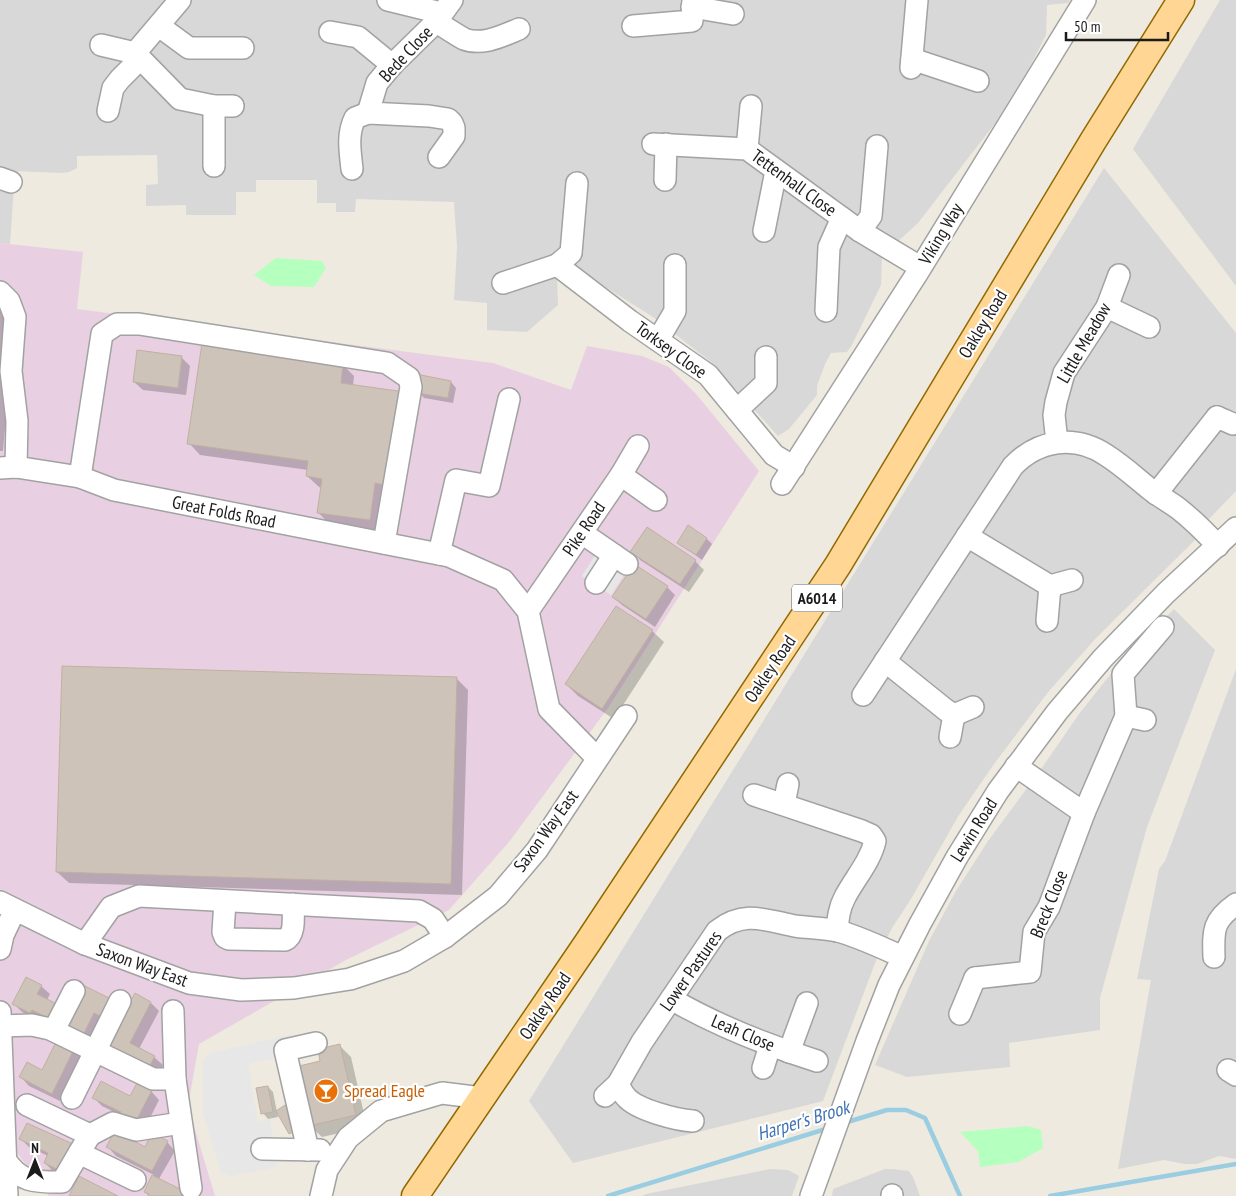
<svg xmlns="http://www.w3.org/2000/svg" width="1236" height="1196" viewBox="0 0 1236 1196" font-family="'PT Sans Narrow',sans-serif">
  <rect width="100%" height="100%" fill="#eeeadf"/>
  <!-- residential -->
  <g fill="#d9d8d8">
    <path d="M0 0H1070L1068 3 1047 5 1046 35 1028 70 996 122 918 223 882 256 881 285 852 345 847 352 831 353 825 364 817 386V395L789 429 778 436 711 362 653 317 569 264 557 278 558 305 527 332 487 330V303L454 300 457 247 454 202 356 199 355 212H336V203H317V180H256V192H236V215H186V205L146 206V185L158 184 157 155 77 156V168L69 172 61 173 15 171 10 244 0 243Z"/>
    <path d="M1220 0H1236V286L1133 149Z"/>
    <path d="M1104 168 1236 333V491L1209 519 1194 541 1097 637 1049 691 994 764 959 815 911 899 892 928 877 958 823 1101 573 1163 529 1101Z"/>
    <path d="M1174 609 1215 650 1147 827 1100 998V1030L1009 1043 1010 1067 907 1077 875 1065 929 941 956 891 988 841 1039 772 1079 714 1113 671Z"/>
    <path d="M1236 669V1159L1219 1156 1197 1164H1185L1164 1160 1118 1169 1151 980 1137 979 1159 869 1165 861Z"/>
    <path d="M770 1169 788 1170 799 1176 792 1196H642L646 1194Z"/>
    <path d="M885 1169H893L909 1171 913 1177 920 1196H832L833 1189Z"/>
  </g>
  <!-- industrial -->
  <path fill="#e8d0e2" d="M0 243 83 252 77 309 493 363 571 390 587 346 642 356 669 367 697 395 759 471 608 708 509 842 449 910 346 960 199 1044 188 1106 215 1196H49L15 1150 0 1057Z"/>
  <!-- park -->
  <g fill="#b5ffbf">
    <path d="M276 258 322 261 326 268 314 287 271 286 254 275Z"/>
    <path d="M1028 1126 1041 1130 1043 1148 1018 1162 980 1167 978 1151 960 1132Z"/>
  </g>
  <!-- parking -->
  <g fill="#e7e7e7">
    <path d="M604 541 634 559 611 595 582 576Z"/>
    <path d="M289 1035 294 1054 248 1064 258 1122 270 1118 277 1167 232 1176 221 1172 203 1113V1060L210 1053Z"/>
  </g>
  <!-- shadow -->
  <g fill="#0003">
    <path d="M0 309 10 319 6 359 0 358Z"/>
    <path d="M181 357 190 366 186 395 143 390 134 382Z"/>
    <path d="M0 360 10 370 3 451H0Z"/>
    <path d="M343 365 354 376 353 386 386 494 381 531 329 524 318 512 321 488 319 487 307 476 308 470 200 455 189 443Z"/>
    <path d="M451 382 456 388 453 403 424 398 419 392Z"/>
    <path d="M647 529 695 561 704 570 689 592 640 560 632 551Z"/>
    <path d="M706 538 712 544 702 560 679 543Z"/>
    <path d="M667 587 675 595 655 627 622 605 613 597Z"/>
    <path d="M652 631 664 642 614 719 578 696 566 684Z"/>
    <path d="M456 678 468 690 462 895 69 883 57 872Z"/>
    <path d="M41 986 50 994 47 1000 67 1015 39 1020 22 1012 14 1004Z"/>
    <path d="M135 995 151 1003 159 1011 139 1049 154 1057 163 1065 157 1077 116 1055Z"/>
    <path d="M110 1000 92 1042 67 1026Z"/>
    <path d="M339 1045 351 1057 367 1127 322 1137 310 1126 322 1062Z"/>
    <path d="M73 1050 82 1058 60 1101 29 1086 21 1077 42 1071Z"/>
    <path d="M268 1087 273 1092 278 1117 268 1119 263 1113Z"/>
    <path d="M151 1091 159 1100 144 1130 124 1117 102 1106 94 1098 130 1097Z"/>
    <path d="M21 1139 81 1154 69 1179 54 1172 45 1163 48 1156 29 1147Z"/>
    <path d="M167 1142 175 1151 149 1196 145 1192 154 1175 116 1156 108 1147 145 1149Z"/>
  </g>
  <g fill="none" stroke-linecap="round" stroke-linejoin="round">
    <!-- stream -->
    <g stroke="#9acde1" stroke-width="4.5">
      <path d="M844 1123 887 1110H906L925 1118 960 1196"/>
      <path d="M608 1196 829 1128"/>
      <path d="M1050 1196 1236 1164"/>
    </g>
  </g>
  <!-- building -->
  <g fill="#cec3b8" stroke="#c1b0a0">
    <path d="M202 343 343 363 341 383 405 392 391 486 375 483 370 520 317 513 322 479 306 476 308 461 187 444Z"/>
    <path d="M137 350 182 356 178 388 133 382Z"/>
    <path d="M421 375 451 381 448 398 417 393Z"/>
    <path d="M688 525 707 538 696 555 677 543Z"/>
    <path d="M647 527 696 560 680 584 630 552Z"/>
    <path d="M634 564 668 586 646 619 612 597Z"/>
    <path d="M616 606 653 630 602 709 565 684Z"/>
    <path d="M62 666 457 677 451 884 56 872Z"/>
    <path d="M26 977 42 985 37 994 59 1005 52 1020 32 1010 30 1013 12 1004Z"/>
    <path d="M85 986 111 999 102 1017 94 1013 83 1035 65 1026Z"/>
    <path d="M135 993 151 1002 130 1043 155 1056 148 1069 106 1047Z"/>
    <path d="M57 1040 74 1049 52 1094 19 1077 27 1062 42 1070Z"/>
    <path d="M340 1044 356 1115 309 1126 295 1067 320 1061 318 1049Z"/>
    <path d="M101 1081 130 1096 137 1083 152 1090 135 1123 120 1115 121 1112 92 1098Z"/>
    <path d="M268 1086 273 1112 261 1114 256 1088Z"/>
    <path d="M285 1105 298 1129 289 1134 276 1111Z"/>
    <path d="M27 1123 73 1144 61 1171 44 1163 48 1153 19 1139Z"/>
    <path d="M115 1131 145 1147 152 1133 168 1141 152 1171 106 1147Z"/>
    <path d="M152 1175 188 1193 186 1196H148L149 1194 144 1192Z"/>
    <path d="M79 1176 118 1196H69Z"/>
  </g>
  <g fill="none" stroke-linecap="round" stroke-linejoin="round">
    <defs>
      <g id="minor">
        <path d="M180 0 135 53 180 99 214 106H233"/>
        <path d="M388 0 441 13"/>
        <path d="M692 7 733 14"/>
        <path d="M436 22C445 27 455 34 464 39 482 46 502 36 519 29"/>
        <path d="M159 26 189 48H243"/>
        <path d="M633 26 692 21 693 0"/>
        <path d="M330 32 358 37 392 65"/>
        <path d="M101 45 135 53"/>
        <path d="M912 59 978 81"/>
        <path d="M911 68 917 0"/>
        <path d="M214 106V166"/>
        <path d="M108 111 113 88 120 79 140 59"/>
        <path d="M368 113 377 83 392 65 436 22 452 0"/>
        <path d="M653 144 747 149 860 231 920 267"/>
        <path d="M747 149 751 106"/>
        <path d="M352 169C350 151 347 134 355 118L368 113 429 116 448 119 452 123 454 128V136L439 157"/>
        <path d="M0 178 11 182"/>
        <path d="M665 180 666 144"/>
        <path d="M764 231 776 171"/>
        <path d="M860 231 871 216 877 146"/>
        <path d="M557 265 630 321 708 375 774 455 794 467"/>
        <path d="M503 283 557 265 571 253 577 183"/>
        <path d="M0 292 9 301 15 317 11 371 17 421 16 467"/>
        <path d="M1107 307 1149 327"/>
        <path d="M826 311 829 247 842 218"/>
        <path d="M658 340 675 311V265"/>
        <path d="M737 410 766 383V357"/>
        <path d="M1217 417 1233 424"/>
        <path d="M1057 442 1054 415 1056 402 1064 373 1107 307 1119 275"/>
        <path d="M0 468 16 467 80 477 114 490 449 556 503 580 528 611 549 709 597 758"/>
        <path d="M621 475 656 500"/>
        <path d="M80 477 102 334 117 324H139L387 363 409 378 411 387 384 543"/>
        <path d="M782 484 918 272 1085 0"/>
        <path d="M1156 494 1217 417"/>
        <path d="M582 533 627 564"/>
        <path d="M967 536 1050 586 1072 580"/>
        <path d="M439 554 456 480 489 486 509 399"/>
        <path d="M596 583 614 555"/>
        <path d="M528 611 621 475 638 446"/>
        <path d="M1047 621 1050 586"/>
        <path d="M885 661 946 710 954 715"/>
        <path d="M863 695 1013 466C1038 440 1075 434 1106 455 1122 465 1136 478 1151 490 1160 497 1170 502 1179 509 1193 520 1206 533 1218 546"/>
        <path d="M954 715 973 707"/>
        <path d="M1126 716 1145 720"/>
        <path d="M950 737 954 715"/>
        <path d="M754 795 862 831 871 835 875 841C870 862 855 878 845 897 839 908 838 919 837 931"/>
        <path d="M784 804 788 784"/>
        <path d="M1084 813 1126 716 1123 674 1163 627"/>
        <path d="M225 901 223 932 225 937 229 939 285 940C296 935 293 915 293 904"/>
        <path d="M0 902 85 944 189 983 241 990 294 988 350 979 404 961 445 937 498 896 537 850 626 716"/>
        <path d="M85 944 111 907 139 896 419 911 433 919 445 937"/>
        <path d="M0 949 3 935 15 910"/>
        <path d="M1214 957C1213 930 1213 920 1236 904"/>
        <path d="M975 978 1030 972 1034 932 1049 907 1084 813 1016 766"/>
        <path d="M671 999C718 1026 766 1045 817 1061"/>
        <path d="M0 1012 7 1196"/>
        <path d="M960 1014 975 978"/>
        <path d="M0 1026 32 1025 50 1029 153 1079H175L173 1011"/>
        <path d="M54 1030 74 991"/>
        <path d="M789 1052 807 1003"/>
        <path d="M763 1068 770 1046"/>
        <path d="M1228 1070 1236 1075"/>
        <path d="M175 1079 191 1188"/>
        <path d="M618 1084C620 1088 623 1094 626 1097 637 1110 677 1120 693 1121"/>
        <path d="M605 1096 618 1084 642 1042 717 931C744 910 765 920 795 926 809 928 824 928 838 931 860 937 882 948 903 957"/>
        <path d="M72 1098 120 1001"/>
        <path d="M27 1105 90 1135 79 1153 135 1180"/>
        <path d="M90 1135 113 1123 136 1130 181 1123"/>
        <path d="M262 1149 320 1150"/>
        <path d="M308 1150 285 1050 316 1043"/>
        <path d="M5 1159C20 1183 36 1182 62 1182L79 1153"/>
        <path d="M321 1196 327 1170 348 1138 381 1111 442 1093 482 1098"/>
        <path d="M811 1196 867 1041 889 985 920 924 957 857 998 791 1057 712 1103 658 1166 593 1236 528"/>
        <path d="M892 1196V1195"/>
      </g>
      <path id="major" d="M415 1196 588 942 838 565 1093 141 1181 0"/>
    </defs>
    <!-- minor casing -->
    <use href="#minor" stroke="#a2a2a2" stroke-width="24"/>
    <!-- major casing -->
    <use href="#major" stroke="#926900" stroke-width="29"/>
    <!-- minor -->
    <use href="#minor" stroke="#fff" stroke-width="21"/>
    <!-- major -->
    <use href="#major" stroke="#ffd693" stroke-width="26"/>
  </g>
  <!-- icons -->
  <defs>
    <symbol id="bar-disc" viewBox="-11 -11 22 22"><circle r="9.5" fill="#e8710a" stroke="#fff"/><path d="M-6-5H6L.8 .8V4.5H3.5V6h-7V4.5H-.8V.8Z" fill="#fff"/></symbol>
  </defs>
  <g fill-rule="evenodd">
    <use href="#bar-disc" x="312" y="1077" width="28" height="28"/>
  </g>
  <g text-anchor="middle" stroke-width="4.5" stroke-linejoin="round" paint-order="stroke">
    <!-- shield labels -->
    <rect fill="#fff" stroke="#5f5f5f" stroke-width="1" x="792" y="584.5" width="50" height="27" rx="4"/>
    <g font-size="16" font-weight="bold" fill="#1b1b1b">
      <text x="817" y="604">A6014</text>
    </g>
    <!-- street labels -->
    <g font-size="18" fill="#1b1b1b" stroke="#fff">
      <text transform="translate(406 54) rotate(-47)" y="6">Bede Close</text>
      <text transform="translate(794 183) rotate(36)" y="6">Tettenhall Close</text>
      <text transform="translate(941 234) rotate(-59)" y="6">Viking Way</text>
      <text transform="translate(983 324) rotate(-59)" y="6">Oakley Road</text>
      <text transform="translate(1084 343) rotate(-60)" y="6">Little Meadow</text>
      <text transform="translate(671 350) rotate(36)" y="6">Torksey Close</text>
      <text transform="translate(224 512) rotate(11)" y="6">Great Folds Road</text>
      <text transform="translate(584 529) rotate(-56)" y="6">Pike Road</text>
      <text transform="translate(770 669) rotate(-56)" y="6">Oakley Road</text>
      <text transform="translate(974 830) rotate(-58)" y="6">Lewin Road</text>
      <text transform="translate(546 831) rotate(-54)" y="6">Saxon Way East</text>
      <text transform="translate(1049 904) rotate(-68)" y="6">Breck Close</text>
      <text transform="translate(142 965) rotate(20)" y="6">Saxon Way East</text>
      <text transform="translate(691 971) rotate(-55)" y="6">Lower Pastures</text>
      <text transform="translate(545 1006) rotate(-56)" y="6">Oakley Road</text>
      <text transform="translate(743 1033) rotate(23)" y="6">Leah Close</text>
    </g>
    <!-- food labels -->
    <g font-size="18" fill="#c56008" stroke="#fff" text-anchor="start">
      <text x="344" y="1097">Spread Eagle</text>
    </g>
    <!-- water labels -->
    <g font-size="19" font-style="italic" fill="#3f73b3" stroke="#fff">
      <text transform="translate(803 1120) rotate(-17)" y="7">Harper's Brook</text>
    </g>
  </g>
  <!-- north arrow -->
  <g transform="translate(35 1161)" stroke="#ffffff" stroke-width="4" paint-order="stroke">
  <path d="M0-4L9 19L0 12L-9 19Z" fill="#1b1b1b"/>
  <text y="-8" font-size="14" font-weight="bold" text-anchor="middle" fill="#1b1b1b">N</text>
  </g>
  <!-- scale -->
  <path d="M1066 32v8h102v-8" fill="none" stroke="#1b1b1b" stroke-width="2.5"/>
  <text x="1074" y="32" font-size="15" fill="#1b1b1b" stroke="#ffffff" stroke-width="4" paint-order="stroke">50 m</text>
</svg>
